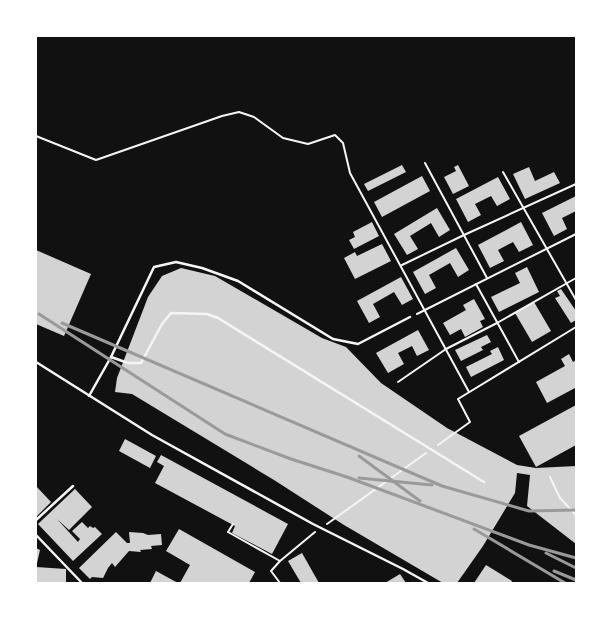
<svg xmlns="http://www.w3.org/2000/svg" width="612" height="619" viewBox="0 0 612 619" font-family="'Golos Text',sans-serif">
  <rect width="100%" height="100%" fill="#111"/>
  <!-- building -->
  <g fill="#d3d3d3">
    <path d="M402 165 406 172 368 191 364 184Z"/>
    <path d="M458 165 469 186 453 194 444 177 456 171 454 167Z"/>
    <path d="M529 167 535 181 554 172 560 183 525 199 513 174Z"/>
    <path d="M422 176 430 191 382 217 374 202Z"/>
    <path d="M498 177 510 199 497 206 491 196 475 204 481 215 468 222 456 199Z"/>
    <path d="M576 196V211L562 218 567 229 554 236 542 213Z"/>
    <path d="M437 208 450 230 439 237 431 223 410 236 418 249 407 255 394 234Z"/>
    <path d="M372 222 379 236 354 249 349 240 355 237 353 232Z"/>
    <path d="M521 222 533 245 519 252 513 242 498 250 504 261 490 268 478 245Z"/>
    <path d="M382 244 391 261 355 279 344 258 355 252 357 256Z"/>
    <path d="M456 248 469 270 458 277 450 263 429 275 436 288 425 294 413 272Z"/>
    <path d="M36 250 91 274 64 336 36 324Z"/>
    <path d="M527 267 539 292 499 312 491 297 520 283 515 273Z"/>
    <path d="M181 268 215 276 322 338 346 347 381 383 447 428 517 465 536 468 576 466V544L527 506 530 475 517 473 515 493 483 546 457 583H443L344 525 274 480 132 394 115 392 117 378 148 297 162 276Z"/>
    <path d="M401 277 413 299 402 305 394 292 373 304 380 317 369 323 357 301Z"/>
    <path d="M561 289 576 311V320L571 323 555 298 560 296 557 291Z"/>
    <path d="M474 299 485 319 480 321 483 327 465 337 461 329 450 335 443 323 466 310 463 305Z"/>
    <path d="M534 302 551 331 532 342 515 313Z"/>
    <path d="M418 330 429 350 417 356 412 346 398 353 404 364 388 373 376 353Z"/>
    <path d="M487 335 491 342 481 347 483 350 461 361 455 350Z"/>
    <path d="M498 347 504 360 471 377 466 367 492 354 490 351Z"/>
    <path d="M569 354 573 362 576 360V390L575 388 547 403 536 382 565 366 561 359Z"/>
    <path d="M576 405V445L536 467 519 436Z"/>
    <path d="M125 439 156 456 150 468 119 451Z"/>
    <path d="M161 455 288 524 272 554 232 533 235 526 155 483 164 466 157 462Z"/>
    <path d="M36 486 51 502 36 517Z"/>
    <path d="M75 489 92 507 69 530 57 519 78 542 80 539 72 531 82 522 88 528 90 526 93 528 95 527 102 534 73 561 38 524Z"/>
    <path d="M179 529 255 572 249 583H180L190 565 166 551Z"/>
    <path d="M116 532 127 543H130L129 532 143 533 148 535 161 534 162 545 151 546 152 549 140 550 141 552 129 551 115 567 112 563 108 568 103 578 92 577 90 579 79 568Z"/>
    <path d="M36 548 40 550 37 563 36 562Z"/>
    <path d="M302 553 319 583H301L288 561Z"/>
    <path d="M486 565 512 581 511 583H474Z"/>
    <path d="M36 567 66 569V582L68 583H36Z"/>
    <path d="M156 571 178 583H150Z"/>
    <path d="M400 574 406 583H385Z"/>
  </g>
  <g fill="none" stroke-linecap="round" stroke-linejoin="round">
    <!-- path -->
    <g stroke="#f5f5f5" stroke-width="2">
      <path d="M36 136 96 160 222 116 239 112 254 117 283 138 308 144 335 135 343 143 350 173 469 392"/>
      <path d="M425 163 487 278"/>
      <path d="M503 172 576 300"/>
      <path d="M402 265 464 235 576 184"/>
      <path d="M476 284 519 362"/>
      <path d="M417 314 576 234"/>
      <path d="M398 382 446 349 497 323 576 278"/>
      <path d="M438 445 470 422 458 399 576 327"/>
      <path d="M550 477 560 498 576 515"/>
      <path d="M233 524 228 532 280 561 315 532"/>
      <path d="M327 524 426 453"/>
      <path d="M280 561 271 571 280 583"/>
    </g>
    <!-- service -->
    <g stroke="#f5f5f5" stroke-width="2.5">
      <path d="M111 357 128 363H141L162 324 171 313 207 314 218 318 484 482"/>
      <path d="M36 362 152 435 313 524 403 569 428 583"/>
      <path d="M89 396 111 357 154 267 176 262 202 268 238 281 333 339 358 344 410 317"/>
      <path d="M36 520 73 486"/>
      <path d="M36 535 82 583"/>
    </g>
    <!-- rail -->
    <g stroke="#9a9a9a" stroke-width="3">
      <path d="M39 314 225 434 291 459 347 477 529 545 576 558"/>
      <path d="M62 323 442 486 529 511 576 510"/>
      <path d="M359 456 420 501"/>
      <path d="M359 478 432 485"/>
      <path d="M474 529 565 583"/>
      <path d="M546 553 576 568"/>
      <path d="M554 571 576 580"/>
    </g>
  </g>
  <!-- border -->
  <rect width="612" height="619" fill="none" stroke="#ffffff" stroke-width="74"/>
</svg>
